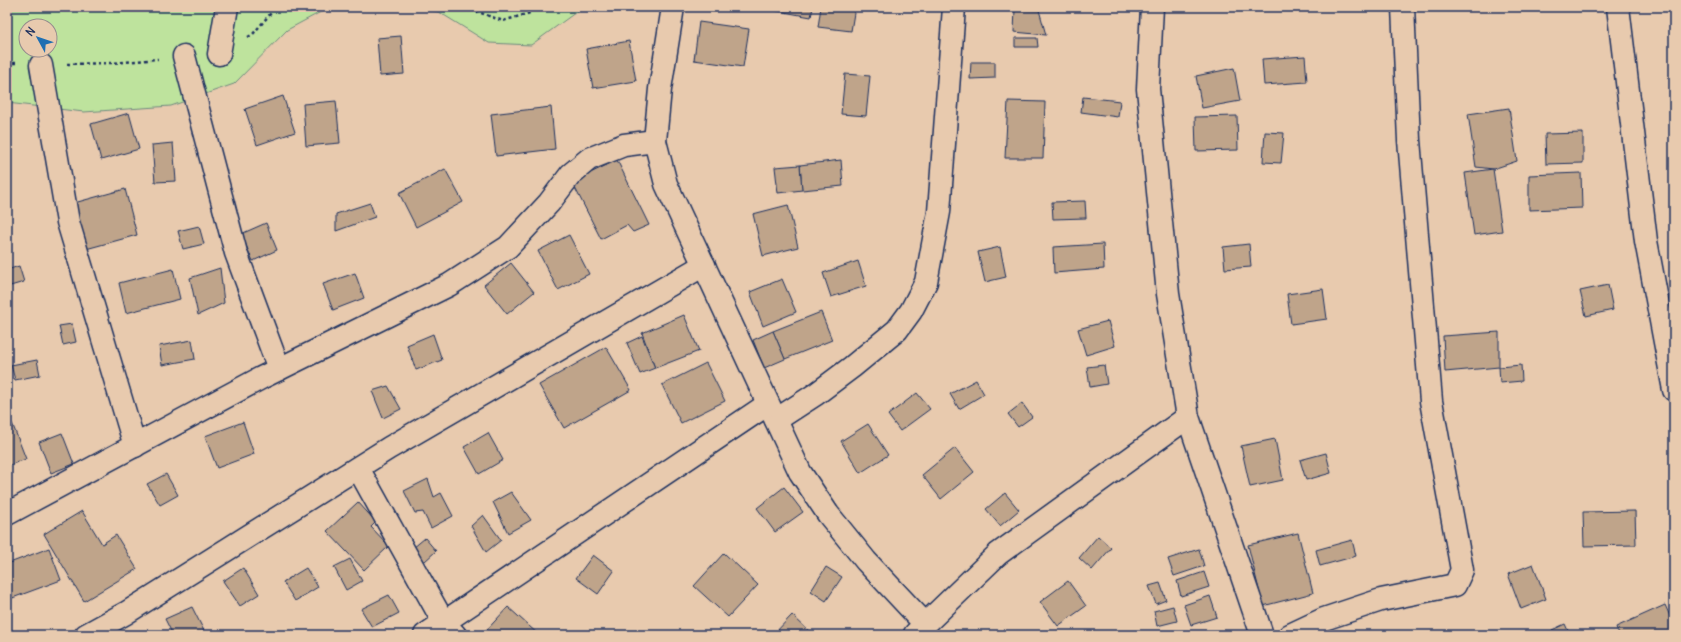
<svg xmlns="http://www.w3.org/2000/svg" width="1681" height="642" viewBox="0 0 1681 642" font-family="Delius,sans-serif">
  <rect width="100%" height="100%" fill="#e8caae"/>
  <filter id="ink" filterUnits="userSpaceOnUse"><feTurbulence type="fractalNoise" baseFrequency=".025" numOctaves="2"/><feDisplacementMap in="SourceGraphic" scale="8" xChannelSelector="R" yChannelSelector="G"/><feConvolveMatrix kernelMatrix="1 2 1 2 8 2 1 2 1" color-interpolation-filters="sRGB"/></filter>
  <g filter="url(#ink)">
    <!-- green -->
    <g fill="#bee39d" stroke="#6c897e" fill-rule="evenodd">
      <path d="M7 7H330L287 30 234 84 171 106 84 112 7 103ZM26 26H50V50H26Z"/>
      <path d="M414 7H583L531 45 489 43 439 12Z"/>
    </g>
    <!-- building -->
    <g fill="#bfa48a" stroke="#1b2f5e">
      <path d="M774 7H813L811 17 773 10Z"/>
      <path d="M821 7H855L851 31 818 27Z"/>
      <path d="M1015 9 1039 10 1046 35 1014 32Z"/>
      <path d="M699 22 749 29 743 67 694 60Z"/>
      <path d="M401 36 404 74 380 76 377 38Z"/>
      <path d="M1015 38H1037L1038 47H1015Z"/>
      <path d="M629 41 636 81 593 88 586 49Z"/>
      <path d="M1305 56 1307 82 1264 85 1262 59Z"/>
      <path d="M971 62H995V78L970 79Z"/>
      <path d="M1234 68 1240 101 1202 108 1196 76Z"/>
      <path d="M845 74 870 76 866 116 841 114Z"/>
      <path d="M283 96 295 132 257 145 245 109Z"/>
      <path d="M1083 97 1120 101 1118 117 1081 112Z"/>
      <path d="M336 101 340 143 306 146 303 104Z"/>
      <path d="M1008 101 1045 102 1043 158H1005Z"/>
      <path d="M551 107 555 149 496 156 491 114Z"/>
      <path d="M1509 108 1517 161 1493 169 1476 167 1468 114Z"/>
      <path d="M129 113 139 149 101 160 91 124Z"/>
      <path d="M1237 116 1238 150 1196 151 1195 117Z"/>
      <path d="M1265 132 1284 133 1281 163 1263 162Z"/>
      <path d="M1583 133V163L1546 164 1545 134Z"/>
      <path d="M173 143 176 181 155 182 152 145Z"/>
      <path d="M617 160 649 225 633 232 627 225 601 239 572 182Z"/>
      <path d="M841 160 843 186 802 190 800 165Z"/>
      <path d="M800 165 802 190 778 193 775 167Z"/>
      <path d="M445 169 463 202 416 227 399 193Z"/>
      <path d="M1493 169 1502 231 1474 235 1465 173Z"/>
      <path d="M1581 173 1582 208 1529 210V175Z"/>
      <path d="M125 189 137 235 86 249 74 203Z"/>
      <path d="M1085 201 1086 218 1053 219 1052 202Z"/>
      <path d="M370 203 375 217 336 231V214Z"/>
      <path d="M788 205 798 247 763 256 753 214Z"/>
      <path d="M266 223 277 250 253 261 241 234Z"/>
      <path d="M199 226 204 244 183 249 178 231Z"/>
      <path d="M569 235 589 274 558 290 538 251Z"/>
      <path d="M1103 244 1104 269 1054 273 1053 247Z"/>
      <path d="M1249 244 1251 267 1225 269 1223 247Z"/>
      <path d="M1000 247 1006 277 985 282 978 252Z"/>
      <path d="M858 261 866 286 831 297 823 273Z"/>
      <path d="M511 263 534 292 507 314 484 285Z"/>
      <path d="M19 266 24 282 7 287V270Z"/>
      <path d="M220 268 224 303 198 315 190 278Z"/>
      <path d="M173 269 180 299 126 313 119 283Z"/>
      <path d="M355 273 364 298 333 310 323 284Z"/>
      <path d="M782 279 796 312 763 326 750 292Z"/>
      <path d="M1608 285 1613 310 1586 316 1580 291Z"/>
      <path d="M1323 289 1327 319 1291 324 1287 294Z"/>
      <path d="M821 312 832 340 785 359 773 331Z"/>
      <path d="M684 315 699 351 655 368 642 333Z"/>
      <path d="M1108 321 1115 346 1086 355 1078 329Z"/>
      <path d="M72 324 76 342 63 345 59 326Z"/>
      <path d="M773 331 785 359 764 368 753 340Z"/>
      <path d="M1499 332V367L1445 372 1443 336Z"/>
      <path d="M433 334 442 360 416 370 407 345Z"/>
      <path d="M642 336 655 368 640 374 627 343Z"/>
      <path d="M192 340 195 359 162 365 159 346Z"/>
      <path d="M606 347 631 390 564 428 539 385Z"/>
      <path d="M37 360 40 375 15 380 11 365Z"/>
      <path d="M706 363 725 401 681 423 662 385Z"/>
      <path d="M1104 365 1107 384 1090 387 1087 367Z"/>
      <path d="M1521 365 1522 381 1500 383 1499 367Z"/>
      <path d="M976 380 984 394 959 409 950 394Z"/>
      <path d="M388 386 401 409 383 418 372 391Z"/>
      <path d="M917 393 930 409 900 431 888 415Z"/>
      <path d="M1022 403 1032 417 1018 427 1008 414Z"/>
      <path d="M243 422 254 454 217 468 205 436Z"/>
      <path d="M12 423 26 459 7 466V425Z"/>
      <path d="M868 424 888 455 860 473 841 441Z"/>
      <path d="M62 433 74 464 51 473 39 442Z"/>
      <path d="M488 433 503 460 479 474 464 447Z"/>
      <path d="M1275 439 1283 480 1250 487 1241 446Z"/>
      <path d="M955 448 974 472 941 499 922 475Z"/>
      <path d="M1326 453 1331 473 1306 480 1300 460Z"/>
      <path d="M166 474 178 495 160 505 147 484Z"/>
      <path d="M428 479 434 497 441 493 453 516 431 528 423 512 415 513 404 491Z"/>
      <path d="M784 487 803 512 775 532 757 508Z"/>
      <path d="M511 492 531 520 508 533 493 502Z"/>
      <path d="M1005 493 1019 510 1000 526 986 509Z"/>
      <path d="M358 502 376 522 371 527 389 546 364 570 327 531Z"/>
      <path d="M82 511 102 544 116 535 137 569 84 601 44 534Z"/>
      <path d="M1635 511 1636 545 1584 546 1583 512Z"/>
      <path d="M483 515 501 540 486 552 471 526Z"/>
      <path d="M1298 533 1313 593 1263 606 1248 545Z"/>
      <path d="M1098 536 1111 548 1092 570 1079 558Z"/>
      <path d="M425 538 436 551 424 562 413 548Z"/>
      <path d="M1352 540 1356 556 1320 566 1316 550Z"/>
      <path d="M49 548 61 580 7 600V564Z"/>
      <path d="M1199 549 1204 566 1174 576 1168 559Z"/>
      <path d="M724 553 758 585 728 617 694 586Z"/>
      <path d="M593 555 614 571 598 594 576 578Z"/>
      <path d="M350 559 362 581 346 590 334 567Z"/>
      <path d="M1533 564 1546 599 1521 609 1508 574Z"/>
      <path d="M826 567 842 577 826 601 811 591Z"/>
      <path d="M243 568 259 594 240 606 223 581Z"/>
      <path d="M306 568 318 587 295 601 283 582Z"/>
      <path d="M1204 572 1209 587 1181 596 1177 581Z"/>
      <path d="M1068 581 1086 606 1058 626 1040 602Z"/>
      <path d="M1160 583 1166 600 1156 604 1149 586Z"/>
      <path d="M389 595 399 613 372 627 361 609Z"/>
      <path d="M1210 596 1217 617 1191 625 1184 605Z"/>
      <path d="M1665 605 1674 625V635H1619L1616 627Z"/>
      <path d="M1173 606 1177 621 1157 626 1154 611Z"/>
      <path d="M192 607 206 635H173L165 619Z"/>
      <path d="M508 607 539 635H482Z"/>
      <path d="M792 615 813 635H773Z"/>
      <path d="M1565 624 1570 635H1554L1552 630Z"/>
    </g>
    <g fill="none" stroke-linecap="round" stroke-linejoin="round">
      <defs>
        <g id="minor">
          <path d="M673 7 660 89 655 141 666 184 800 472 828 514 866 561 925 624"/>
          <path d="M1152 7 1148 89 1168 294 1188 417 1262 635"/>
          <path d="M1618 7 1646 241 1674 390"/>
          <path d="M219 54 227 7"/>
          <path d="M184 56 236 253 279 369"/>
          <path d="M41 65 68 222 135 446"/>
          <path d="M776 420 816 394 852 367 897 330 911 311 926 282 939 212 954 7"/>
          <path d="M358 468 444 623 455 635"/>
          <path d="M7 514 261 378 449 285 508 247 549 203 571 174 589 159 624 145 655 141"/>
          <path d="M915 634 998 554 1188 417"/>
          <path d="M86 635 126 613 389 448 704 265"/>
          <path d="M425 635 768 404"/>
          <path d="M1290 635 1324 619 1381 600 1455 585 1462 570 1431 401 1409 140 1403 7"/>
        </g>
      </defs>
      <!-- minor casing -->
      <use href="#minor" stroke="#1b2f5e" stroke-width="25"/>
      <!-- path -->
      <g stroke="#1b2f5e" stroke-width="2.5" stroke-dasharray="3 3" stroke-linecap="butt">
        <path d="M471 7 478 12 503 21 530 13 536 7"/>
        <path d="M248 37 253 34 276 7"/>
        <path d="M7 63H16"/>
        <path d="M67 64 112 63 158 59"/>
      </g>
      <!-- minor -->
      <use href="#minor" stroke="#e8caae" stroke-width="22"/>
    </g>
  </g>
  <!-- margin -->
  <rect width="1681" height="642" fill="none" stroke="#e8caae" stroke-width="24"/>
  <rect x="12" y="12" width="1657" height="618" fill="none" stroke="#1b2f5e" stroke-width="1.5" filter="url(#ink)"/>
  <!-- north arrow -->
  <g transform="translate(38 38) rotate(310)"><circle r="19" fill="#e8caae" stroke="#968c8e"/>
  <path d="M0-3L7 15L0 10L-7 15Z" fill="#1f6fb2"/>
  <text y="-6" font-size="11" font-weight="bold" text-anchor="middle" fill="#1b2f5e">N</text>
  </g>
</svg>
